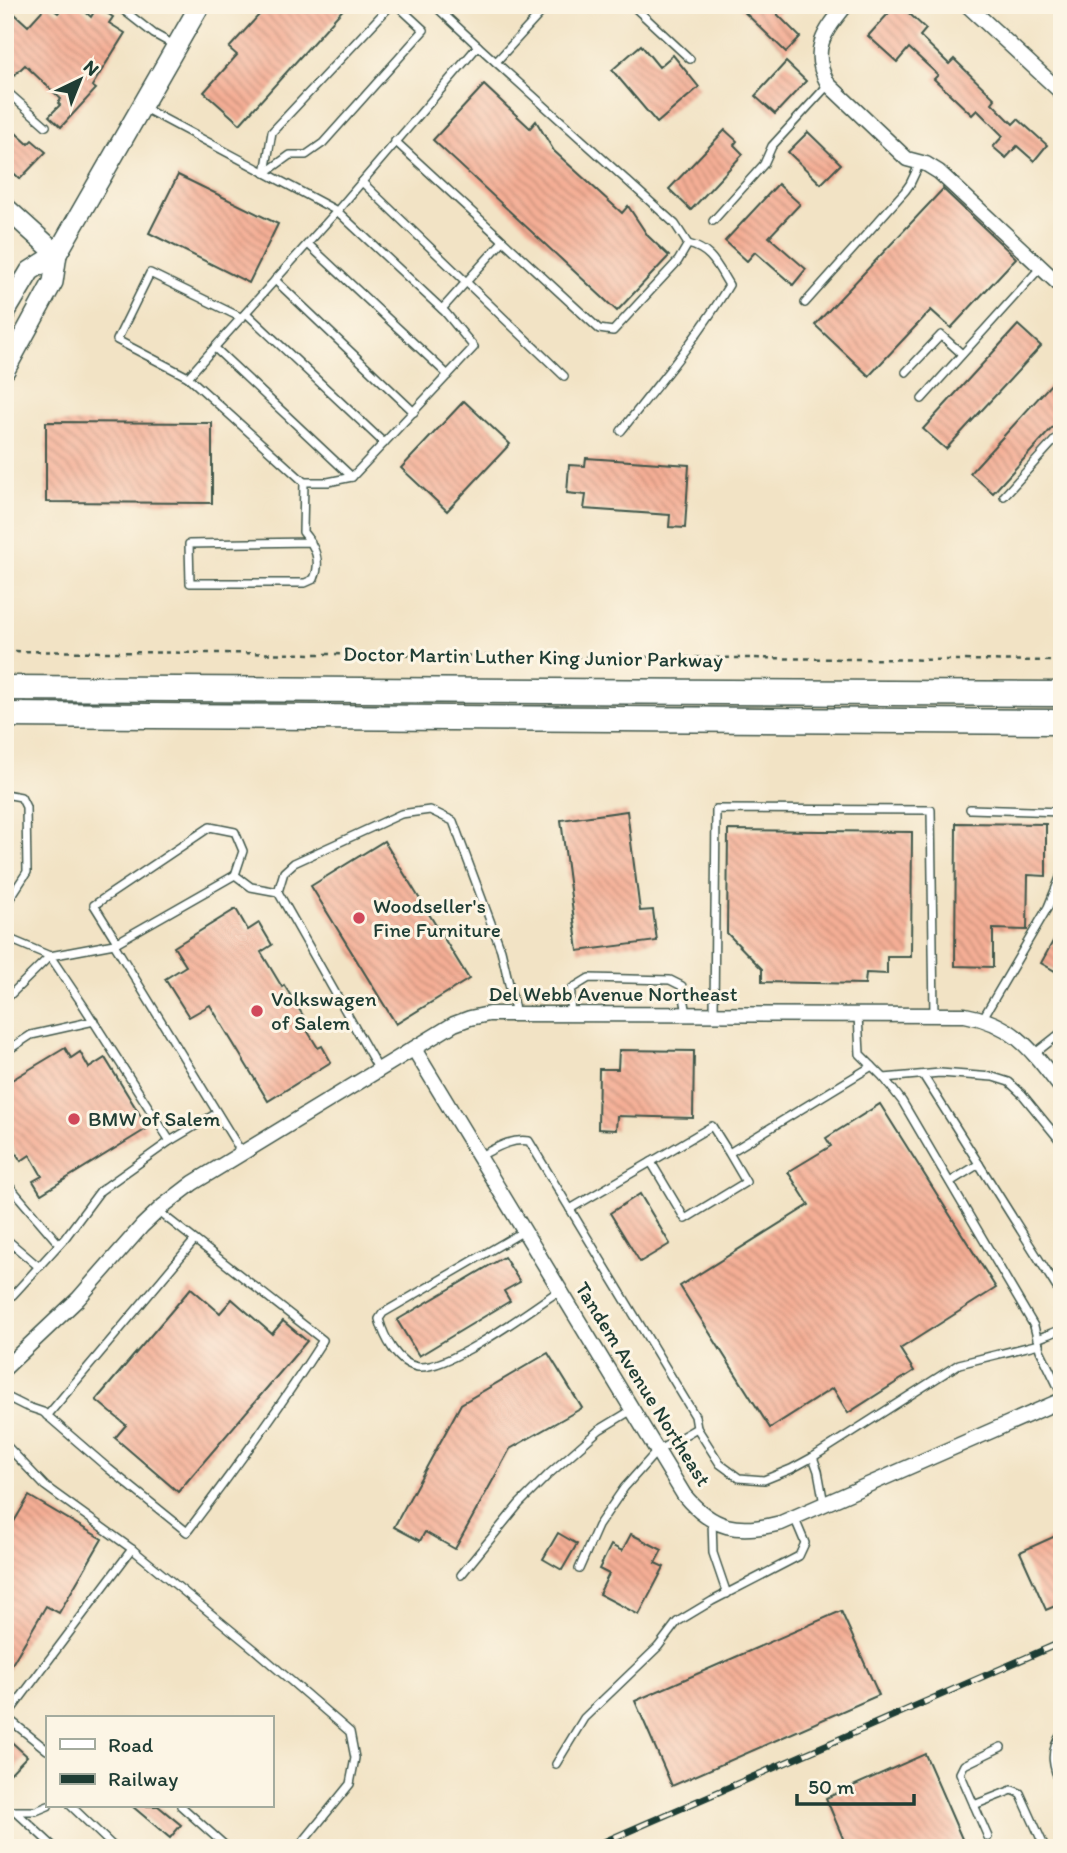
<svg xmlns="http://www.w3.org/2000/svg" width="1067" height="1853" viewBox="0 0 1067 1853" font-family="Itim,sans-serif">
  <defs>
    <pattern id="building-back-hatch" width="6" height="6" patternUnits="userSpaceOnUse" patternTransform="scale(1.75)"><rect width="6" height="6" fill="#f5ae95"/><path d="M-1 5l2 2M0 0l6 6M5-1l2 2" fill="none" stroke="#c68f7a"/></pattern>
  </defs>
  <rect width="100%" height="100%" fill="#fcf5e5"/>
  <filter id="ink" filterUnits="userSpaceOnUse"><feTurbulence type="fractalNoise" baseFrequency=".0143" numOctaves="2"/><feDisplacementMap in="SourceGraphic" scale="14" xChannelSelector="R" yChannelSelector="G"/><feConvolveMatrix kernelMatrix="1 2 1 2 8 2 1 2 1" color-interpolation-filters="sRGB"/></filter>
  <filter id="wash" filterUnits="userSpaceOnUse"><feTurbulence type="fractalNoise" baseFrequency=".00686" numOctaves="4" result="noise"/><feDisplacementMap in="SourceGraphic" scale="28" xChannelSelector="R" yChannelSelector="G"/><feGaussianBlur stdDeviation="1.57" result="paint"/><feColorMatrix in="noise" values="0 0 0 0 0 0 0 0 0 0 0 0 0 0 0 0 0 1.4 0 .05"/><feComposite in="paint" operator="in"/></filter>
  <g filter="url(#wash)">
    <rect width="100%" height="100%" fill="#f2e3c5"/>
    <g id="blocks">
      <!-- building -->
      <g fill="url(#building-back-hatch)">
        <path d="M5 5 28 26 47 5 58 13 65 5H78L91 17 97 7 113 17 109 23 125 33 92 86 96 89 61 127 49 116 60 105 58 103 61 99 25 65 5 84Z"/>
        <path d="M268 5H347L240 124 204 92 237 55 229 48Z"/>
        <path d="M737 5H785L777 14 800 37 786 52Z"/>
        <path d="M896 5H900L926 29 920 36 949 64 954 59 995 99 992 103 1013 124 1018 119 1047 145 1034 161 1017 146 1006 158 993 147 1003 136 977 110 972 115 934 79 938 75 909 48 897 62 868 36Z"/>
        <path d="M641 45 659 67 673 55 699 87 657 123 612 70Z"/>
        <path d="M786 62 806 81 775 114 755 96Z"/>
        <path d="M484 85 530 128 536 121 554 151 622 213 628 206 648 236 669 256 617 311 433 140Z"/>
        <path d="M5 123 28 144 32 140 46 152 20 179 5 165Z"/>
        <path d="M725 130 737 141 734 145 743 154 691 210 669 189Z"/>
        <path d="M808 132 841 164 821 184 788 152Z"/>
        <path d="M178 175 278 224 249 283 149 233Z"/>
        <path d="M778 184 800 204 769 237 806 269 793 285 755 252 747 261 725 241Z"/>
        <path d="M943 189 1016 258 951 328 931 310 869 376 815 325Z"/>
        <path d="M1018 325 1041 346 946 449 923 429Z"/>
        <path d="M1062 372V417L993 493 970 473Z"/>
        <path d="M464 401 510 444 447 511 401 468Z"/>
        <path d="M46 422 212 423V503L46 502Z"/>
        <path d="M586 458 689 465 685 528 669 527 670 515 584 509 586 495 567 493 569 465 585 466Z"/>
        <path d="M627 811 640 911 653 910 657 941 578 951 561 820Z"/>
        <path d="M956 823 1046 824V876L1028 875 1027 930 993 929V967L955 966Z"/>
        <path d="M728 830 912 832 911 957H887V974L866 973 865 984 762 982V969L727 933Z"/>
        <path d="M384 841 469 979 396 1024 311 886Z"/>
        <path d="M236 909 248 930 259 923 272 945 261 952 282 987 284 985 304 1017 300 1019 318 1048 322 1046 331 1062 268 1101 210 1005 189 1017 165 979 186 966 174 947Z"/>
        <path d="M1062 925V975L1041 963Z"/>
        <path d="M65 1048 71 1058 80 1052 89 1068 105 1058 148 1128 41 1194 33 1181 42 1176 30 1155 21 1161 5 1136V1084Z"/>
        <path d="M619 1050 694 1051 693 1118 617 1116 616 1130 598 1129 599 1069H618Z"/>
        <path d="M880 1104 996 1288 900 1349 914 1371 848 1413 833 1388 770 1428 680 1286 809 1205 788 1172 831 1146 826 1138Z"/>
        <path d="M640 1194 670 1244 640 1262 610 1213Z"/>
        <path d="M504 1257 520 1282 504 1291 510 1301 419 1356 397 1320Z"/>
        <path d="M191 1288 220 1313 232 1299 272 1334 283 1321 307 1341 178 1492 115 1438 126 1425 96 1400Z"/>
        <path d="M548 1353 582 1408 510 1449 455 1549 425 1532 420 1541 394 1527 461 1404Z"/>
        <path d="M29 1496 102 1539 59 1613 46 1606 5 1676V1537Z"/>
        <path d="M558 1533 577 1544 562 1570 543 1559Z"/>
        <path d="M1062 1533V1603L1046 1610 1020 1552Z"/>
        <path d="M631 1534 662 1550 655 1563 664 1567 639 1615 599 1594 609 1574 599 1569 611 1545 622 1551Z"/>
        <path d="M841 1611 879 1695 672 1786 635 1701Z"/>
        <path d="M5 1736 27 1756 5 1779Z"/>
        <path d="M925 1754 966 1848H847L826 1798Z"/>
        <path d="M132 1806H158L181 1825 170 1838Z"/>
      </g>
    </g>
  </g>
  <g filter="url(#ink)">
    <use href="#blocks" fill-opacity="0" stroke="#3f564a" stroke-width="2"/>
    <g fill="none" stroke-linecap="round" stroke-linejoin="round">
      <defs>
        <g id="lane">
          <path d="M117 5 154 34 174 45"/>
          <path d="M434 5 478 46"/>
          <path d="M632 5 690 59"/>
          <path d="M496 62 548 5"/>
          <path d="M5 90 46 126"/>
          <path d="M142 107 337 211 478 46 675 224 688 244 678 261 613 331 599 329 395 141"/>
          <path d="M265 173 290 155H306L323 143 424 30 397 5"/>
          <path d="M265 173 272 132 391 5"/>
          <path d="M362 182 564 376"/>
          <path d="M337 211 445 312 474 347 352 477 328 482H304L188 377Z"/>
          <path d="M713 221 764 164 772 146 828 85"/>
          <path d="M308 244 448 375"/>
          <path d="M275 280 414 412"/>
          <path d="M805 303 905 191 910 184 920 163"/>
          <path d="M442 309 503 241"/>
          <path d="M246 313 384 443"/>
          <path d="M215 348 352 477"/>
          <path d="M906 372 941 335 962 354"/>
          <path d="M188 377 117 340 150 273 242 318"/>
          <path d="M922 399 1041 267"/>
          <path d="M621 431C659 383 698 337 729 285 717 266 712 250 688 244"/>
          <path d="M304 482 303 532C315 546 322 561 314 579L305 583H190L189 544 311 542"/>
          <path d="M1004 496 1062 432"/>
          <path d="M5 794 21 797 26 807 27 872 5 906"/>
          <path d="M970 809 1062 812"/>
          <path d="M5 937 50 956 5 1000"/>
          <path d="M117 942 94 905 210 827 235 832 243 851 235 875"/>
          <path d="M114 944 50 956 83 1005 170 1141 217 1113"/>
          <path d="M570 1014 571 989 589 978 670 980 682 986 687 1014"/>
          <path d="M714 1014 716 809 931 810 934 1015"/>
          <path d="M858 1015 860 1054 884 1078 902 1101 1034 1326 1040 1350 1062 1395"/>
          <path d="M983 1018 1048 907 1062 873"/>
          <path d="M5 1052 31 1035 94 1021"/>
          <path d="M1034 1054 1062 1032"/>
          <path d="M379 1070 278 892 284 872 294 863 401 814 430 810 453 821 501 950 516 1014"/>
          <path d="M923 1075 1062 1296"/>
          <path d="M884 1078 940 1073 993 1077 1009 1082 1022 1094 1062 1143"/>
          <path d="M242 1153 114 944 235 875 251 887 278 892"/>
          <path d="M729 1153 746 1182 685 1219 651 1162 712 1126 729 1153 872 1066"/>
          <path d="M480 1156C496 1148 511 1138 529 1141L695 1416 697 1428 657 1451 624 1488 598 1526 579 1569"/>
          <path d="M5 1181 59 1244"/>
          <path d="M950 1182 979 1164"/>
          <path d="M570 1209 651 1162"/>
          <path d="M524 1231 383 1313 379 1319C384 1337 397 1364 418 1367 450 1370 532 1309 560 1290"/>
          <path d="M5 1238 39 1267"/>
          <path d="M5 1298 13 1295 65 1238 100 1191 170 1141"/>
          <path d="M1037 1339 1062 1329"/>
          <path d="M5 1396 25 1406 43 1412 109 1469 187 1532C235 1469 281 1406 323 1340L158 1211"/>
          <path d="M47 1416 194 1241"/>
          <path d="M697 1428 720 1464 739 1478 764 1480 791 1469 813 1457 818 1471 824 1504"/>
          <path d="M5 1444 45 1486 132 1549 254 1649 350 1732 355 1758 350 1784 298 1848"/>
          <path d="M813 1457 959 1364 1039 1344"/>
          <path d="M712 1520 713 1553 727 1594"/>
          <path d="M461 1575 519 1504 549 1474 599 1430 632 1410"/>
          <path d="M5 1716 47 1750"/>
          <path d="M6 1717 132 1549"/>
          <path d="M1062 1733C1048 1752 1053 1768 1062 1788"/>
          <path d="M556 1764 584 1718 658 1647 677 1622 712 1601 799 1556 805 1543 794 1517"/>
          <path d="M974 1805 1012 1790 1020 1793 1045 1848"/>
          <path d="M48 1806 36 1811H15L55 1848"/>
          <path d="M71 1806 115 1848"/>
          <path d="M181 1806 228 1848"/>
          <path d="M988 1837 960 1773 964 1765 1001 1747"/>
          <path d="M809 1843 812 1848"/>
        </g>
        <g id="street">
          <path d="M846 5C825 31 809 50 828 84L907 159 926 164 939 172 1062 287"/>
          <path d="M967 5 1062 93"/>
          <path d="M414 1049 684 1495C713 1530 738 1534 781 1523L1062 1400"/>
          <path d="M5 1368 78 1299 142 1226 163 1206 193 1183 454 1024 470 1018 489 1014 965 1015C1015 1024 1032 1051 1062 1089"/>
        </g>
        <g id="secondary">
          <path d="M5 207 57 254"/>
          <path d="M5 313 30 271 57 254"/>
          <path d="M5 370 53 282 57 254 200 5"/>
        </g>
        <g id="highway">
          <path d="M5 688 1062 694"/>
          <path d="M5 715 1062 722"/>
        </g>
      </defs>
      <!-- lane casing -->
      <use href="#lane" stroke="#3f564a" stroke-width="10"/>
      <!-- street casing -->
      <use href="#street" stroke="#3f564a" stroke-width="17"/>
      <!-- secondary casing -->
      <use href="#secondary" stroke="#3f564a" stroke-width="22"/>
      <!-- highway casing -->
      <use href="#highway" stroke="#3f564a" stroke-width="27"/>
      <!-- path -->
      <path stroke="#3f564a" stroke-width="2.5" stroke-dasharray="5 5" stroke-linecap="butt" d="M5 651 1062 661"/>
      <!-- lane -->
      <use href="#lane" stroke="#fff" stroke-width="7"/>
      <!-- street -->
      <use href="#street" stroke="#fff" stroke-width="14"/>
      <!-- secondary -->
      <use href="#secondary" stroke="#fff" stroke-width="19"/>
      <!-- highway -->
      <use href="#highway" stroke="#fff" stroke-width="24"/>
      <defs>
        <path id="rail" d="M590 1848 1062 1642"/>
      </defs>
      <!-- rail casing -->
      <use href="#rail" stroke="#1f3d34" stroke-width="7"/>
      <!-- rail -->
      <use href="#rail" stroke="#fcf5e5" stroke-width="4.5" stroke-dasharray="13" stroke-linecap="butt"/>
    </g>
  </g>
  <!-- markers -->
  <g fill="#d1495b" stroke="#fcf5e5" stroke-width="2.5">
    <circle cx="359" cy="918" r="7"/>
    <circle cx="257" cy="1011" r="7"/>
    <circle cx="74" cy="1119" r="7"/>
  </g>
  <g text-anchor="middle" stroke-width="6" stroke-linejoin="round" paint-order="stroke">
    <!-- street labels -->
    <g font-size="21" fill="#1f3d34" stroke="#fcf5e5">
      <text transform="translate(533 657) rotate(1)" y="7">Doctor Martin Luther King Junior Parkway</text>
      <text x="613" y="1001">Del Webb Avenue Northeast</text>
      <text transform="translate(643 1384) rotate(58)" y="7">Tandem Avenue Northeast</text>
    </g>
    <!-- poi labels -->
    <g font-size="21" fill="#1f3d34" stroke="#fcf5e5" text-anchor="start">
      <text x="373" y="913">Woodseller's<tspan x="373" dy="24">Fine Furniture</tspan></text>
      <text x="271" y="1006">Volkswagen<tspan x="271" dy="24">of Salem</tspan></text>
      <text x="88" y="1126">BMW of Salem</text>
    </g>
  </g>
  <!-- margin -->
  <rect width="1067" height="1853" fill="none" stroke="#fcf5e5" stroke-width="28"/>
  <!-- legend -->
  <rect x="46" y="1716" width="228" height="91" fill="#fcf5e5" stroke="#a4ab9e" stroke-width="2"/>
  <rect x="60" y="1739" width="35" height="10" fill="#ffffff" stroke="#a4ab9e" stroke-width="2"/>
  <text x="108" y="1752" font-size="21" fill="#1f3d34">Road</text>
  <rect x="60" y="1774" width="35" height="10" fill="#1f3d34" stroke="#a4ab9e" stroke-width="2"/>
  <text x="108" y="1786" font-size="21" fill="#1f3d34">Railway</text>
  <!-- north arrow -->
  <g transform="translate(80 80) rotate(43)" stroke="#fcf5e5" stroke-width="5" paint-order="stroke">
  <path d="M0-5L12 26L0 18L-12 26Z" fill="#1f3d34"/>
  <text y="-10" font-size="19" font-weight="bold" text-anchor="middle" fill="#1f3d34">N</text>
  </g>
  <!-- scale -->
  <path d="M797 1794v10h117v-10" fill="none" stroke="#1f3d34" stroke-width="3.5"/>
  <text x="808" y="1794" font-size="21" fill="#1f3d34" stroke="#fcf5e5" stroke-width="5" paint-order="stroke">50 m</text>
</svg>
